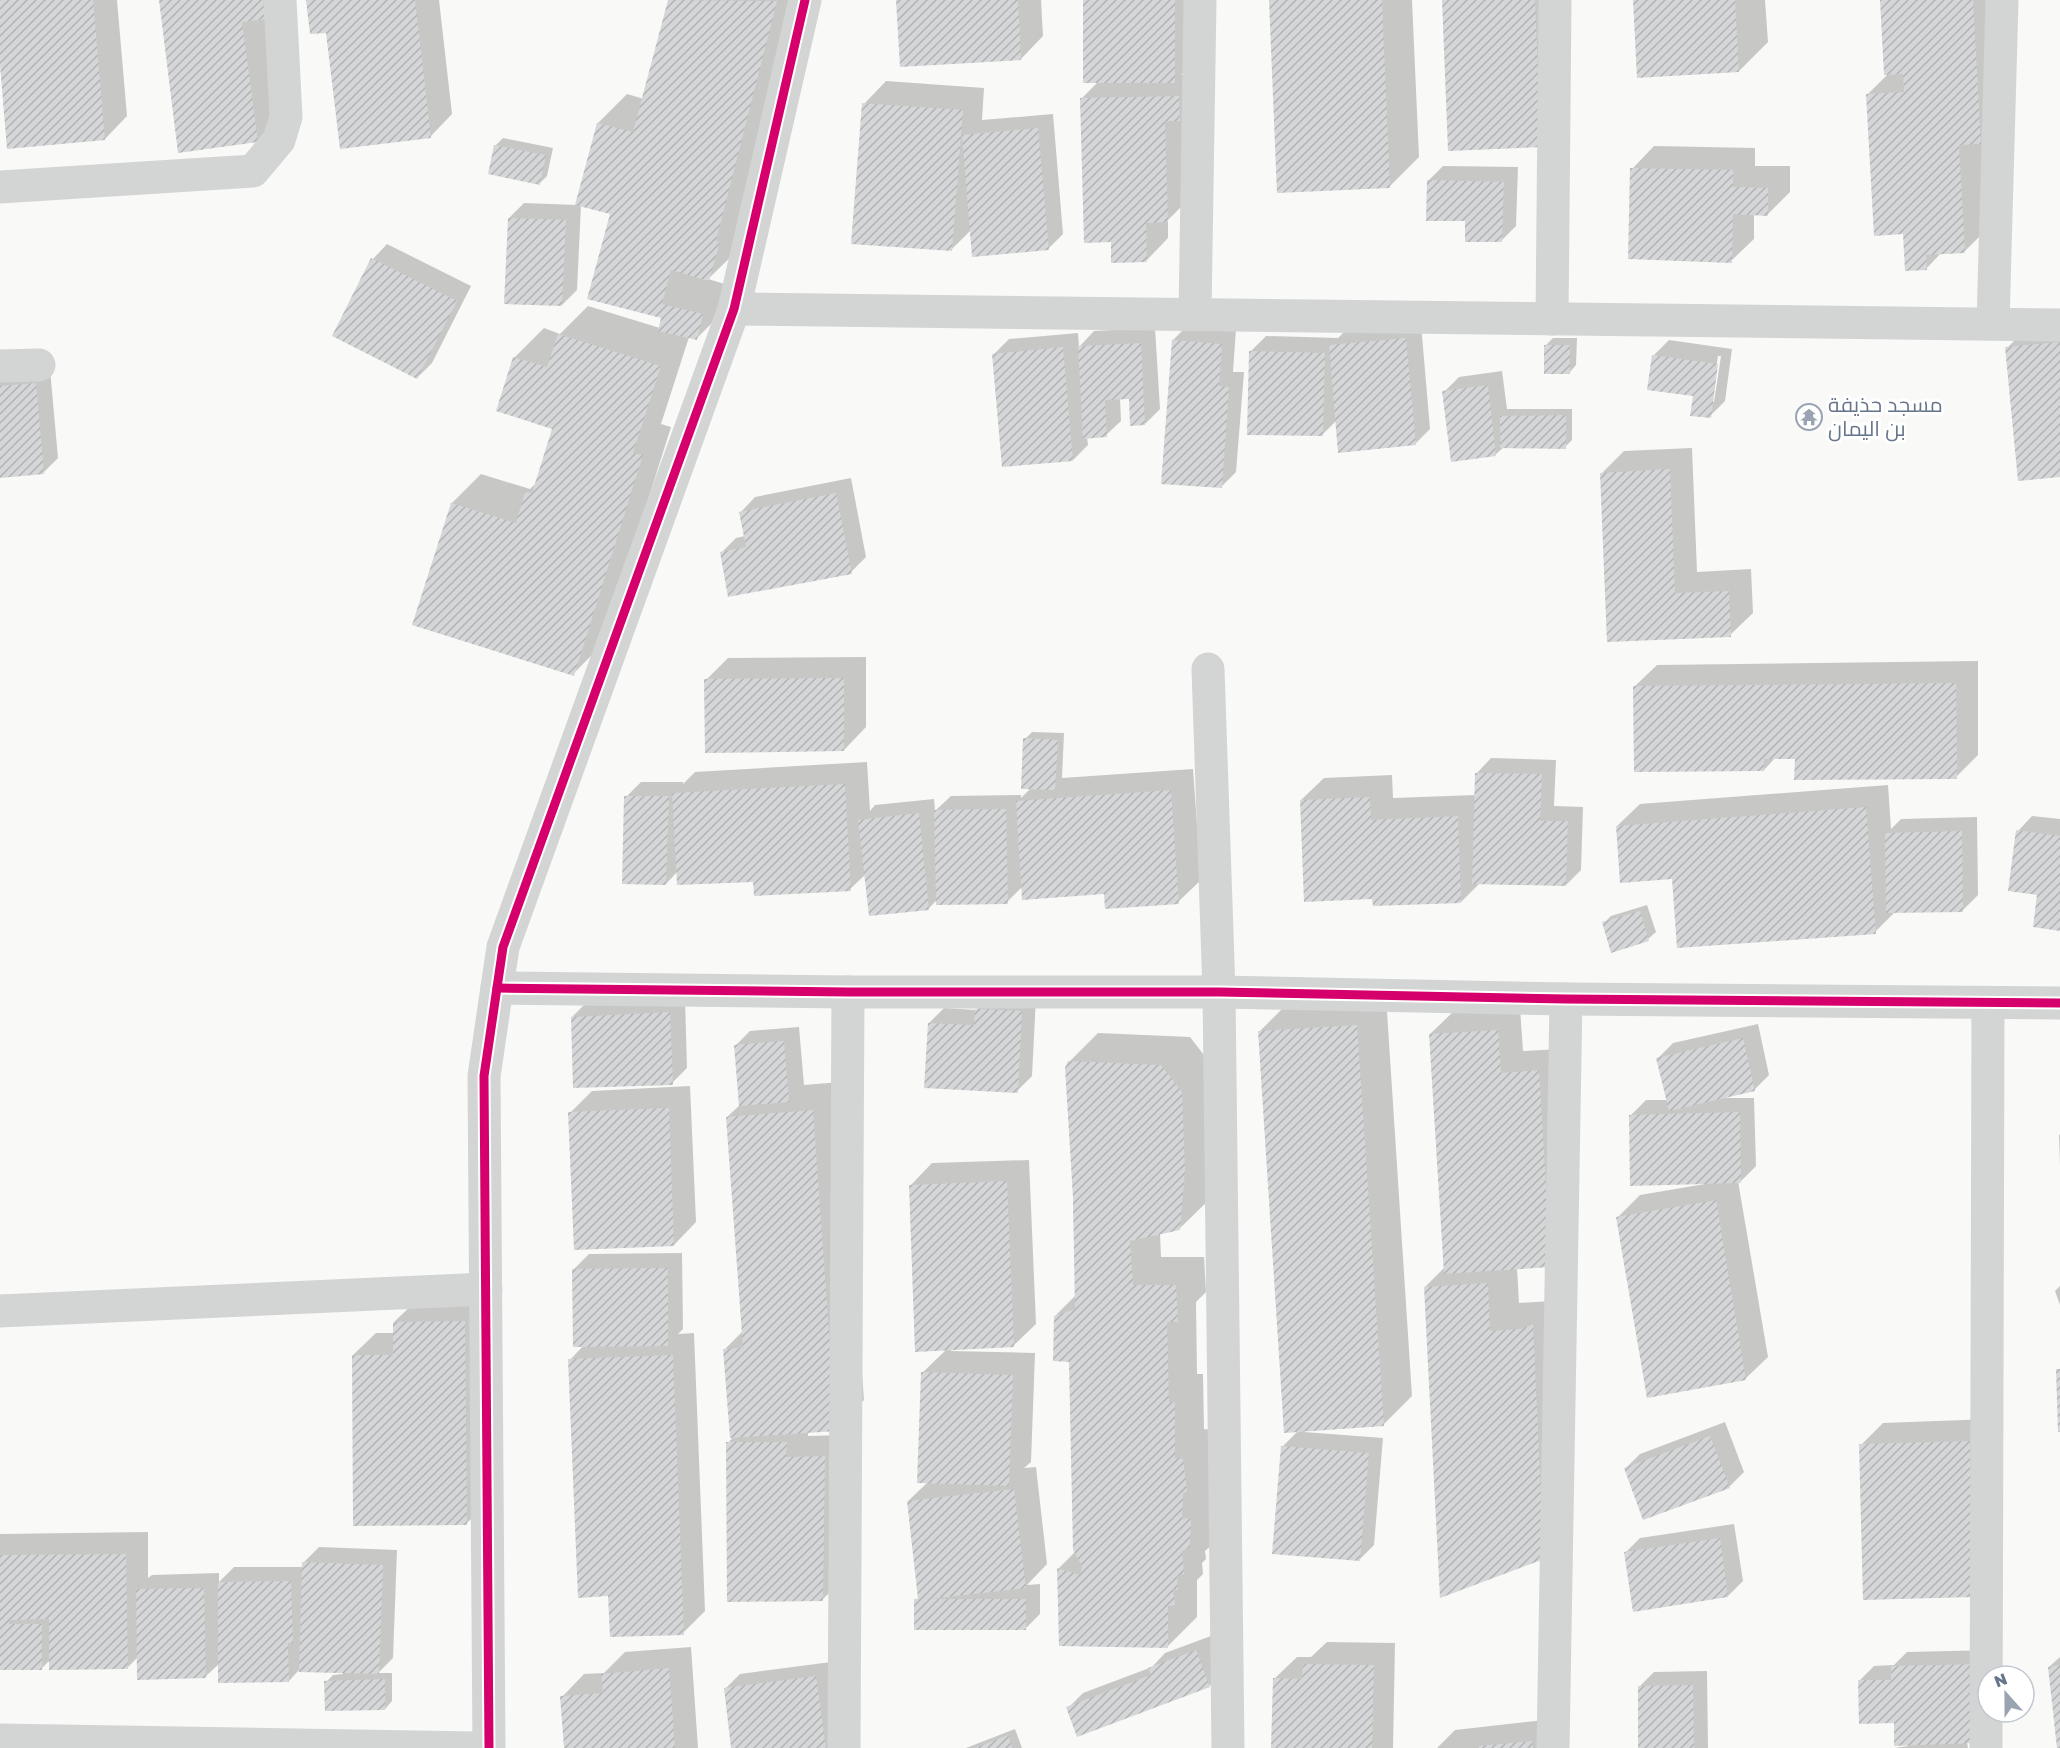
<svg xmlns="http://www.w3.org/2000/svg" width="2060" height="1748" viewBox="0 0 2060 1748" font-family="'Golos Text',Cairo,sans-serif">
  <defs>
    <pattern id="building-hatch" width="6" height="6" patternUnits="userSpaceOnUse" patternTransform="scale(1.5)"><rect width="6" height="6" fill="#d5d6d7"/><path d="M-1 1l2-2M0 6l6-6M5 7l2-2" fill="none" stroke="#b1b2b4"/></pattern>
  </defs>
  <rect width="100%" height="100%" fill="#f9f9f8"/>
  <!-- shadow -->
  <g fill="#0003" fill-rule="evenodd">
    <path d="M0 0H117L127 116 105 139 0 47Z"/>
    <path d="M160 0H282L279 119 257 141Z"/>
    <path d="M308 0H439L452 114 430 137 328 31Z"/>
    <path d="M670 0H798L738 250 708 279 731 286 725 310 696 339 689 337 661 424 671 427 602 645 573 674 452 503 481 474 530 489 537 482 554 428 498 410 515 357 544 328 560 334 588 306 660 328 663 317 612 213 581 205 577 290 562 305 509 218 524 203 577 205 598 123 627 94 644 99Z"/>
    <path d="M898 0H1041L1043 36 1021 59Z"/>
    <path d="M1085 0H1197V59L1181 75 1201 74 1190 198 1168 220V238L1146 261 1113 240 1081 99 1099 81Z"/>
    <path d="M1270 0H1412L1419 157 1390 186Z"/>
    <path d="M1444 0H1564L1569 116Z"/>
    <path d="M1634 0H1765L1768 42 1739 71Z"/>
    <path d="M1881 0H2003L1994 222 1965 251 1942 252 1926 269 1905 233 1867 95 1889 73Z"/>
    <path d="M886 81 984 88 982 120 1053 114 1063 234 1048 249 971 230 951 250 864 104Z"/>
    <path d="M503 138 553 148 547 176 540 183 490 173 496 145Z"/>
    <path d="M1654 146 1755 148V166H1790V192L1768 214 1754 213V239L1731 261 1632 169Z"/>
    <path d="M1443 166 1518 167 1516 226 1501 241 1428 181Z"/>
    <path d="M387 244 471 286 432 363 417 378 373 259Z"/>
    <path d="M2060 322V475L2007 348 2029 326Z"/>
    <path d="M1421 324 1430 429 1415 444 1337 420 1322 435 1251 351 1266 336 1338 338 1345 331Z"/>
    <path d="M1188 325 1236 329 1233 372H1244L1236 472 1221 487 1173 340Z"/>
    <path d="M1155 328 1160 409 1145 424 1130 398H1120L1121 421 1106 435 1087 437 1088 445 1073 460 994 354 1009 339 1078 333 1079 347 1094 331Z"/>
    <path d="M1553 338H1577L1576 365 1569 373 1546 345Z"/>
    <path d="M1669 340 1732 349 1725 401 1710 416 1694 394 1654 355ZM1718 356H1721L1714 402H1711Z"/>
    <path d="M50 369 58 458 43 473 0 477V373Z"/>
    <path d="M1502 371 1507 409H1572V440L1565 447H1504L1495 455 1444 392 1459 377Z"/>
    <path d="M1692 448 1697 572 1751 569 1753 613 1730 635 1608 641 1602 473 1624 451Z"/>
    <path d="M851 478 866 557 851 572 721 553 736 538 745 536 741 512 755 497Z"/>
    <path d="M866 657V727L844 750 706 680 728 658Z"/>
    <path d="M1978 661V755L1956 777 1796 757H1776L1764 770 1634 687 1657 665Z"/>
    <path d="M1032 732 1064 733 1062 778 1193 769 1201 880 1178 902 1106 892 1023 886 1007 902 937 900 929 908 866 874 850 889 677 872 666 884 626 797 641 782H683V784L695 772 867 762 870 811 875 805 934 799 935 811 951 796 1021 795V798L1031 788 1025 739Z"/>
    <path d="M1491 758 1556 760 1554 806 1583 807 1581 870 1566 885 1480 883 1461 902 1374 898 1301 800 1324 778 1392 775 1393 798 1476 795 1477 773Z"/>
    <path d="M1888 785 1891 829 1901 819 1977 817 1978 895 1963 910 1896 911 1875 932 1617 826 1640 804Z"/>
    <path d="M2032 816 2060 819V930L2039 894 2018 831Z"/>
    <path d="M1647 905 1656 932 1648 939 1604 923 1611 916Z"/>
    <path d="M991 994 1036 997 1032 1076 1017 1091 929 1023 944 1008 976 1010Z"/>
    <path d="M1386 996 1412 1396 1383 1425 1304 1430V1432L1383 1438 1374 1545 1359 1560 1282 1447 1298 1431 1259 1032 1288 1003Z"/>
    <path d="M685 998 687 1068 672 1083 572 1017 587 1002Z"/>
    <path d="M1520 1008 1523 1051 1561 1049 1573 1244 1517 1268 1519 1303 1551 1301 1543 1558 1425 1287 1445 1267 1430 1034 1453 1012Z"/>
    <path d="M1758 1024 1769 1075 1754 1090 1724 1097V1098H1754L1756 1166 1741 1181H1738L1768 1357 1745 1379 1618 1217 1640 1195 1705 1184 1631 1115 1646 1100H1668L1658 1058 1673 1043Z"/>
    <path d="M799 1027 804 1085 841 1082 864 1400 835 1429 808 1431V1436L847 1435 845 1577 823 1599 728 1443 734 1436 725 1349 743 1331 727 1117 741 1104 735 1046 750 1031Z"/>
    <path d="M1098 1033 1190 1037 1210 1063 1209 1200 1179 1229 1160 1233 1161 1257H1204L1206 1292 1196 1302 1197 1374H1203L1204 1429 1212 1430 1213 1544 1205 1551 1206 1559 1202 1563 1203 1574 1197 1580V1617L1168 1646 1060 1645 1059 1568 1076 1551 1071 1361 1055 1316 1076 1295 1069 1062Z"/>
    <path d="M690 1086 696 1222 674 1245 570 1113 592 1091Z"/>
    <path d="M2060 1134V1167L2059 1135Z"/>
    <path d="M1029 1160 1036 1324 1013 1346 951 1349V1351L1035 1353 1031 1462 1024 1468 1036 1467 1047 1564 1027 1585 1040 1584V1614L1025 1629 916 1600 919 1597 908 1501 928 1482 922 1373 947 1349 910 1186 932 1163Z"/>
    <path d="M682 1253 683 1329 678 1334 694 1333 705 1611 683 1633 609 1595 570 1360 584 1345 574 1269 589 1254Z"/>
    <path d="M2060 1286V1305L2055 1291Z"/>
    <path d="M487 1299 489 1501 466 1524 353 1355 376 1333H394V1322L417 1300Z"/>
    <path d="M1991 1419 1973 1596 1861 1445 1883 1423Z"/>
    <path d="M1725 1422 1744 1472 1729 1487 1625 1469 1640 1454Z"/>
    <path d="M1734 1524 1743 1581 1728 1596 1625 1553 1640 1538Z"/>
    <path d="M148 1532V1578L152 1575 219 1573V1582L234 1567H304V1562L319 1547 397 1550 393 1658 378 1673H392V1701L385 1709 326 1682 333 1675 343 1674V1672L299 1670 289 1681 220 1663 205 1677 138 1657 127 1668 51 1659 42 1668 0 1669V1534Z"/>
    <path d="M1211 1636 1224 1671 1209 1686 1068 1708 1083 1693 1152 1667 1165 1653Z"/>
    <path d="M1327 1642 1395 1643 1393 1748H1272L1274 1679 1297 1657H1311Z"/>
    <path d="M691 1647 698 1748H566L562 1697 584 1674 604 1673 625 1652Z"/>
    <path d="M1991 1650 1967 1742 1968 1748H1894L1908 1746 1907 1744 1895 1722 1859 1681 1874 1666 1894 1665 1907 1652Z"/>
    <path d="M2060 1657V1748H2059L2049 1667Z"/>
    <path d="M831 1662 842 1748H733L725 1689 740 1674Z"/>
    <path d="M1707 1671 1708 1748H1640L1639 1687 1654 1672Z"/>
    <path d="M1554 1719 1557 1748H1437L1455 1730Z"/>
    <path d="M1015 1729 1022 1748H966Z"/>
  </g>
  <!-- building -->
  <g fill="url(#building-hatch)">
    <path d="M0 0H93L105 140 7 149 0 65Z"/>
    <path d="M159 0H263L265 19 242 22 258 142 178 153Z"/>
    <path d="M306 0H415L431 138 340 149 326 33 310 34Z"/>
    <path d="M668 0 777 1 716 241 720 242 709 281 671 270 662 304 703 314 697 340 658 331 661 318 587 299 610 214 575 205 597 123 633 132Z"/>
    <path d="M896 0H1018L1021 60 900 67Z"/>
    <rect x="1083" y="0" width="92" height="83"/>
    <path d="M1269 0H1382L1390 188 1277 193Z"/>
    <path d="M1442 0H1535L1541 147 1448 151Z"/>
    <path d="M1633 0H1735L1739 72 1637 78Z"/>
    <path d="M1880 0H1973L1981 144 1959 145 1965 253 1926 255 1927 270 1905 271 1903 234 1874 236 1866 94 1904 92 1903 74 1884 75Z"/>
    <path d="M1179 96 1180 121H1165L1168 222 1146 223 1147 262 1111 263V242L1084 243 1080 98Z"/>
    <path d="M862 103 963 110 952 251 851 244Z"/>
    <path d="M1038 128 1049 250 972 257 962 135Z"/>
    <path d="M494 145 546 155 540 185 488 174Z"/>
    <path d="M1630 168 1733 170V187L1768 188V216L1733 214 1732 263 1628 259Z"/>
    <path d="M1427 180 1504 182 1502 242H1465V221H1426Z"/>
    <path d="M508 218 566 220 562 306 504 304Z"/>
    <path d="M371 258 457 301 417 379 332 336Z"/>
    <path d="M558 334 661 366 633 453 643 455 574 676 412 625 451 503 516 523 525 492 532 493 552 429 496 411 513 357 547 367Z"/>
    <path d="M1406 338 1416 445 1338 453 1329 345Z"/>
    <path d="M1172 340 1222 344 1219 386 1229 387 1222 488 1161 484Z"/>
    <path d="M2060 342V477L2018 481 2005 347Z"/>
    <path d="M1141 343 1145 425 1130 426 1129 399 1105 400 1107 437 1083 439 1078 346Z"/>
    <rect x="1544" y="345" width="26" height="29"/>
    <path d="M1063 347 1073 461 1002 467 992 354Z"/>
    <path d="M1249 351 1325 353 1323 436 1247 435Z"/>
    <path d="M1652 355 1718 364 1711 418 1690 416 1693 396 1647 390Z"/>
    <path d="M36 383 44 474 0 478V386Z"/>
    <path d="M1488 385 1496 456 1451 462 1442 391Z"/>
    <path d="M1566 415V449L1500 448V416Z"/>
    <path d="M1670 469 1675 593 1729 591 1731 637 1607 642 1600 473Z"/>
    <path d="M836 493 852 574 728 597 720 552 746 547 739 512Z"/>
    <path d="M844 678V751L705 753 704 679Z"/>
    <path d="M1956 683 1957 779 1794 780 1795 759H1764V771L1634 772 1633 686Z"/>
    <path d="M1023 738 1058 740 1055 790 1021 789Z"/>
    <path d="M1475 773 1542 774 1540 821H1568L1566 886 1472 884Z"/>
    <path d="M845 784 851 891 754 896 753 882 677 885 672 793Z"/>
    <path d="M1171 790 1179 904 1105 909 1104 894 1022 900 1016 801Z"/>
    <path d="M624 796H669L666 885 622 884Z"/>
    <path d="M1370 797 1371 820 1458 816 1461 903 1373 906 1372 899 1304 902 1300 800Z"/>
    <path d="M1866 807 1876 934 1677 948 1672 879 1620 883 1616 826Z"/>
    <path d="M1006 809 1008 904 936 905 934 810Z"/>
    <path d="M919 813 929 910 869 916 858 820Z"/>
    <path d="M2016 830 2060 836V931L2033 927 2037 895 2008 891Z"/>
    <path d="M1962 831 1963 912 1886 913 1885 833Z"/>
    <path d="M1640 911 1649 941 1611 953 1602 922Z"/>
    <path d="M975 1009 1022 1011 1018 1093 924 1088 928 1023 974 1025Z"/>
    <path d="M670 1012 673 1085 573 1088 571 1017Z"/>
    <path d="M1357 1025 1384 1426 1284 1433 1258 1031Z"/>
    <path d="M1498 1030 1501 1073 1539 1070 1551 1267 1444 1274 1429 1034Z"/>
    <path d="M1743 1038 1755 1091 1669 1111 1656 1058Z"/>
    <path d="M784 1041 789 1102 739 1106 734 1045Z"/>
    <path d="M1068 1061 1161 1065 1182 1092 1185 1169 1180 1230 1130 1241 1133 1285H1176L1178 1322H1167L1169 1402H1175V1458L1183 1459 1187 1491 1183 1494 1182 1518 1191 1519 1190 1547 1182 1551 1184 1574 1177 1576 1178 1590 1173 1589 1175 1605 1168 1606V1648L1059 1646 1057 1568 1080 1575 1082 1566 1073 1550 1069 1362 1053 1361 1054 1316 1075 1309 1073 1197 1065 1068Z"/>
    <path d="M669 1108 674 1246 574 1250 568 1112Z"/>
    <path d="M813 1110 836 1431 730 1438 723 1349 743 1348 726 1117Z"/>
    <path d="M1740 1112 1741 1183 1630 1186 1629 1115Z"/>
    <path d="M1007 1181 1014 1347 915 1352 909 1185Z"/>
    <path d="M1716 1200 1746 1380 1647 1398 1616 1217Z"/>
    <path d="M668 1268V1346L573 1347 572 1269Z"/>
    <path d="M1488 1283 1490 1331 1521 1329 1533 1324 1544 1559 1440 1598 1424 1287Z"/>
    <path d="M465 1321 467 1525 353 1526 352 1355H393V1322Z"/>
    <path d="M673 1355 684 1635 610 1637 608 1596 578 1598 568 1359Z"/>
    <path d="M2056 1369H2060V1432H2058Z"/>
    <path d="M921 1372 1013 1375 1009 1486 917 1483Z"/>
    <path d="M1710 1436 1730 1488 1643 1520 1624 1468Z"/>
    <path d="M1970 1441 1974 1597 1863 1600 1859 1444Z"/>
    <path d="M726 1442H787L786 1457 825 1456 823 1601 727 1602Z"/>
    <path d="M1281 1446 1369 1453 1360 1561 1272 1554Z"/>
    <path d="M1014 1489 1026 1588 929 1599H1026V1630H914V1599H918L907 1501Z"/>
    <path d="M1720 1538 1728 1597 1633 1612 1624 1552Z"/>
    <path d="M126 1554 128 1669 49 1670V1619L9 1620V1624H42V1670H0V1555Z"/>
    <path d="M302 1562 383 1565 379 1674 299 1672Z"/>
    <path d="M291 1581 293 1644 288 1643 289 1682 218 1683V1582Z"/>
    <path d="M204 1588 206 1678 137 1680 136 1589Z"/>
    <path d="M1196 1650 1210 1687 1077 1737 1066 1707 1151 1675 1148 1668Z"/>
    <path d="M1303 1664 1374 1665 1372 1748H1271L1273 1678 1302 1679Z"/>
    <path d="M1977 1664 1978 1743 1894 1746V1723L1859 1724 1858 1680H1891V1666Z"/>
    <path d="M2060 1665V1748H2057L2048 1667Z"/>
    <path d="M669 1668 675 1748H564L560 1696 603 1693 601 1674Z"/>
    <path d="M816 1676 826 1748H731L724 1688Z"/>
    <path d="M385 1679V1710L325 1711 324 1681Z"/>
    <path d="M1693 1685 1694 1748H1638V1686Z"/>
    <path d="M1008 1735 1012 1748H975Z"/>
    <path d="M1532 1741 1533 1748H1479V1746Z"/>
  </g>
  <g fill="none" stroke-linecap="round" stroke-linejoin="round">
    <!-- minor -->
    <g stroke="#d3d4d4" stroke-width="33">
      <path d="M0 187 253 171 279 140 286 117 280 0"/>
      <path d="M734 309 2060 325"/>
      <path d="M1195 314 1200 0"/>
      <path d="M1552 319 1555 0"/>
      <path d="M1993 324 2002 0"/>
      <path d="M0 366 39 365"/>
      <path d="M1208 669 1219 992 1228 1748"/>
      <path d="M497 988 848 992H1219L1566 999 2060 1003"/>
      <path d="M0 1311 486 1289"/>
      <path d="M0 1740 475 1748"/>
      <path d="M489 1748 484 1076 503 947 734 309 805 0"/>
      <path d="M844 1748 848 992"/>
      <path d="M1553 1748 1566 999"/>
      <path d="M1986 1748 1988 1003"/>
    </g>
    <defs>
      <g id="cycleway">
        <path d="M497 988 848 992H1219L1566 999 2060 1003"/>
        <path d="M489 1748 484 1076 503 947 734 309 805 0"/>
      </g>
    </defs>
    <!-- cycleway casing -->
    <use href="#cycleway" stroke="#fff" stroke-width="13"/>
    <!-- cycleway -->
    <use href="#cycleway" stroke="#d6006c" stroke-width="9"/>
  </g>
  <!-- icons -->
  <defs>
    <symbol id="temple-ring" viewBox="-11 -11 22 22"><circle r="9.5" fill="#fff" stroke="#99a3b1" stroke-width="1.5"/><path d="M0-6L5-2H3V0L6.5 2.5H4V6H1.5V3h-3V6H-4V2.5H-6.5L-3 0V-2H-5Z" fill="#99a3b1"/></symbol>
  </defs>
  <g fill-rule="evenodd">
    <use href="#temple-ring" x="1794" y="402" width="30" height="30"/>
  </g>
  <g text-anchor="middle" stroke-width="6" stroke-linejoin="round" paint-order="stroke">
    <!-- poi labels -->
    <g font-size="21" fill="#66758b" stroke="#fff" text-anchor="start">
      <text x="1828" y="412">مسجد حذيفة<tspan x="1828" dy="24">بن اليمان</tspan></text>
    </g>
  </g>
  <!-- north arrow -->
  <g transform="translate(2006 1694) rotate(339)"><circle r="28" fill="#ffffff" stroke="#c2c8d1" stroke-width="1.5"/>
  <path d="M0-4.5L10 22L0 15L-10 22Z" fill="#99a3b1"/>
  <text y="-9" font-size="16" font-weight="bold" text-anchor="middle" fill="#66758b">N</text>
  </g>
</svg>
